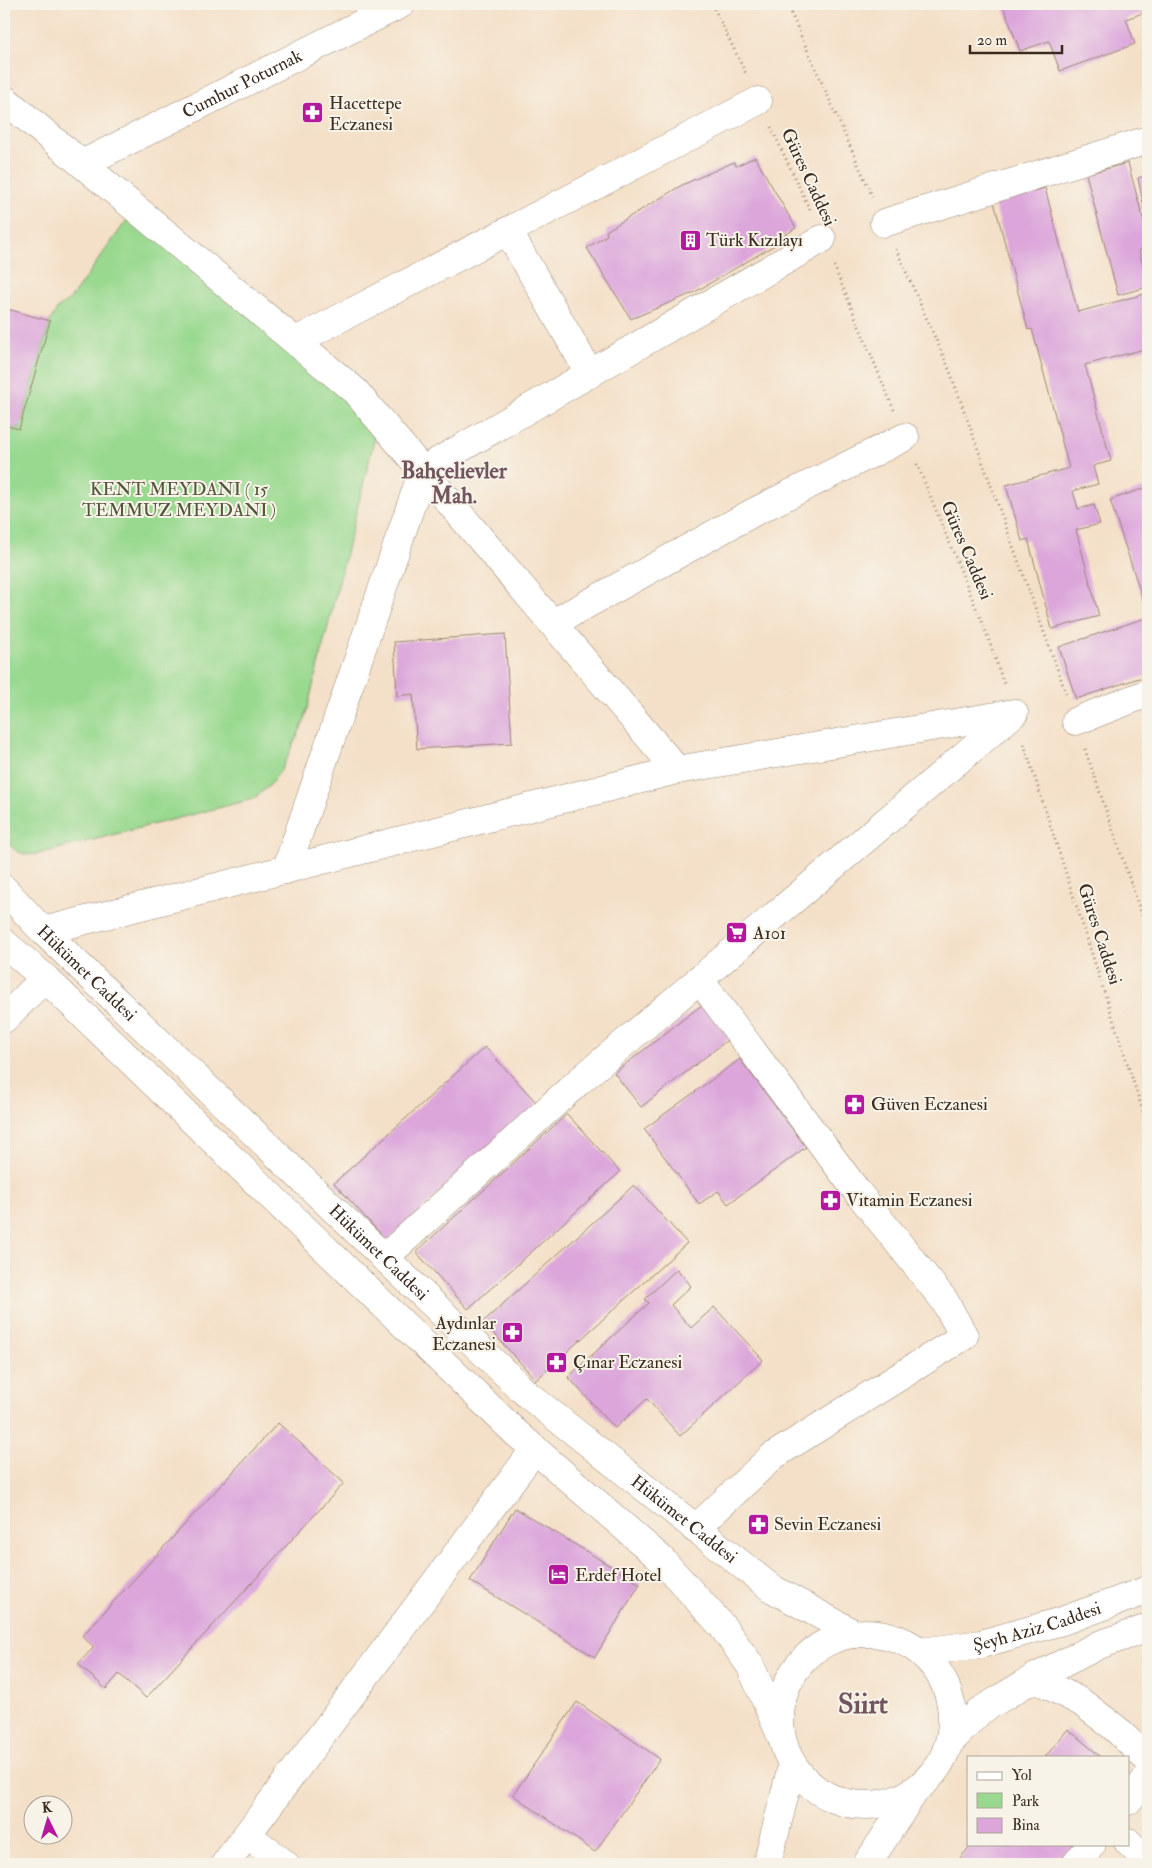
<svg xmlns="http://www.w3.org/2000/svg" width="1152" height="1868" viewBox="0 0 1152 1868" font-family="'IM FELL Double Pica',serif">
  <rect width="100%" height="100%" fill="#f7f3e8"/>
  <filter id="ink" filterUnits="userSpaceOnUse"><feTurbulence type="fractalNoise" baseFrequency=".02" numOctaves="2"/><feDisplacementMap in="SourceGraphic" scale="10" xChannelSelector="R" yChannelSelector="G"/><feConvolveMatrix kernelMatrix="1 2 1 2 8 2 1 2 1" color-interpolation-filters="sRGB"/></filter>
  <filter id="wash" filterUnits="userSpaceOnUse"><feTurbulence type="fractalNoise" baseFrequency=".0096" numOctaves="4" result="noise"/><feDisplacementMap in="SourceGraphic" scale="20" xChannelSelector="R" yChannelSelector="G"/><feGaussianBlur stdDeviation="1.12" result="paint"/><feColorMatrix in="noise" values="0 0 0 0 0 0 0 0 0 0 0 0 0 0 0 0 0 1.4 0 .05"/><feComposite in="paint" operator="in"/></filter>
  <g filter="url(#wash)">
    <rect width="100%" height="100%" fill="#f4e0c8"/>
    <!-- green -->
    <path fill="#99d98f" stroke="#6a8256" d="M132 213 373 423 375 437 304 722 281 770 269 786 253 799 38 854C19 856 17 852 4 839V425L19 429 50 321 58 308 71 298Z"/>
    <g id="blocks">
      <!-- building -->
      <g fill="#dca6db">
        <path d="M1015 4H1148V11L1126 19 1135 44 1060 71 1049 41 1020 51 1004 8Z"/>
        <path d="M755 157 796 228 780 238V242L695 292 631 319 587 248 607 235 606 231 682 185 734 162 736 166Z"/>
        <path d="M1128 163 1148 237V248L1139 250 1148 287 1118 295 1086 174Z"/>
        <path d="M1148 175V223H1147L1138 178Z"/>
        <path d="M1045 188 1078 312 1148 293V348L1085 365 1111 461 1093 466 1098 484 1073 491 1078 509 1094 505 1100 524 1076 530 1099 616 1052 629 1028 539 1022 541 1006 485 1069 468 1032 329 1028 330 994 202Z"/>
        <path d="M4 308 50 321 19 429 4 425Z"/>
        <path d="M1148 487V615L1110 500Z"/>
        <path d="M1148 617V675L1076 699 1059 647Z"/>
        <path d="M505 634 512 743 417 749 413 694 397 696 394 642Z"/>
        <path d="M703 1004 730 1038 641 1107 614 1073Z"/>
        <path d="M485 1047 538 1104 387 1241 334 1183Z"/>
        <path d="M740 1059 806 1147 728 1204 718 1191 699 1204 644 1129Z"/>
        <path d="M567 1114 620 1172 468 1309 416 1252Z"/>
        <path d="M634 1185 687 1243 536 1380 483 1322Z"/>
        <path d="M677 1269 691 1286 671 1305 691 1328 714 1307 763 1360 680 1436 647 1399 615 1428 568 1377 649 1303 645 1299Z"/>
        <path d="M278 1423 344 1483 146 1698 119 1674 106 1689 78 1664 94 1647 82 1636Z"/>
        <path d="M515 1508 640 1584 595 1657 470 1581Z"/>
        <path d="M577 1702 660 1759 595 1852 513 1795Z"/>
        <path d="M1068 1729 1101 1757H1045Z"/>
        <path d="M972 1844H1076L1059 1864H955Z"/>
      </g>
    </g>
  </g>
  <g filter="url(#ink)">
    <use href="#blocks" fill-opacity="0" stroke="#988573" stroke-width="1"/>
    <g fill="none" stroke-linecap="round" stroke-linejoin="round">
      <defs>
        <g id="minor">
          <path d="M4 99 355 391 677 770"/>
          <path id="s1" d="M82 164 401 4"/>
          <path d="M884 223 1148 140"/>
          <path d="M508 231 590 374"/>
          <path d="M296 341 758 101"/>
          <path d="M553 623 754 512 905 437"/>
          <path d="M1076 721 1148 693"/>
          <path d="M286 870 423 470 822 239"/>
          <path d="M43 931 677 770 1014 713"/>
          <path d="M4 1019 45 978"/>
          <path d="M384 1258 577 1083 1013 714"/>
          <path d="M695 1529 773 1456 964 1336 944 1300 856 1190 699 979"/>
          <path d="M1128 1801 1148 1777"/>
          <path d="M247 1835 285 1864"/>
          <path d="M1128 1842 1148 1862"/>
          <path d="M225 1864 535 1449"/>
          <path d="M1076 1864 1092 1844"/>
        </g>
        <g id="secondary">
          <path id="s2" d="M921 1652 981 1644 1062 1621 1148 1590"/>
          <path d="M1034 1678 1081 1702 1115 1728 1148 1760"/>
          <path d="M950 1742 980 1711 1034 1678 1099 1645 1148 1628"/>
          <path d="M767 1864 792 1766"/>
          <path d="M867 1864 914 1792"/>
        </g>
        <g id="primary">
          <path id="s3" d="M4 889 43 931 528 1395 771 1588 855 1634"/>
          <path d="M4 943 45 978 515 1432 660 1558 722 1626 750 1665 780 1733"/>
          <circle cx="866" cy="1719" r="86"/>
        </g>
      </defs>
      <!-- minor casing -->
      <use href="#minor" stroke="#988573" stroke-width="29"/>
      <!-- secondary casing -->
      <use href="#secondary" stroke="#988573" stroke-width="29"/>
      <!-- primary casing -->
      <use href="#primary" stroke="#988573" stroke-width="29"/>
      <!-- path -->
      <g stroke="#988573" stroke-width="3" stroke-dasharray="1 4" stroke-linecap="butt">
        <path d="M712 4 746 74"/>
        <path d="M787 4 873 198"/>
        <path d="M771 127 811 212"/>
        <path d="M896 249 949 369 1066 693"/>
        <path d="M834 266 894 410"/>
        <path d="M917 464 986 632 1004 684"/>
        <path d="M1024 744 1148 1127"/>
        <path d="M1085 749 1148 933"/>
      </g>
      <!-- minor -->
      <use href="#minor" stroke="#fff" stroke-width="28"/>
      <!-- secondary -->
      <use href="#secondary" stroke="#fff" stroke-width="28"/>
      <!-- primary -->
      <use href="#primary" stroke="#fff" stroke-width="28"/>
    </g>
  </g>
  <!-- icons -->
  <defs>
    <symbol id="pharmacy-square" viewBox="-11 -11 22 22"><rect x="-9" y="-9" width="18" height="18" rx="4" fill="#b5179e" stroke="#f7f3e8"/><path d="M-2-6h4v4h4v4h-4v4h-4v-4h-4v-4h4Z" fill="#fff"/></symbol>
    <symbol id="building-square" viewBox="-11 -11 22 22"><rect x="-9" y="-9" width="18" height="18" rx="4" fill="#b5179e" stroke="#f7f3e8"/><path d="M-4-6H4V6H1V3H-1V6H-4ZM-2.5-4.3h1.7v1.8h-1.7ZM.8-4.3h1.7v1.8H.8ZM-2.5-1h1.7V.8h-1.7ZM.8-1h1.7V.8H.8Z" fill="#fff"/></symbol>
    <symbol id="supermarket-square" viewBox="-11 -11 22 22"><rect x="-9" y="-9" width="18" height="18" rx="4" fill="#b5179e" stroke="#f7f3e8"/><path d="M-6-5.5h2.5l.6 2H6L4.5 2H-2.5L-4.4-4H-6ZM-1.5 3.2a1.3 1.3 0 1 0 .1 0ZM3 3.2a1.3 1.3 0 1 0 .1 0Z" fill="#fff"/></symbol>
    <symbol id="hotel-square" viewBox="-11 -11 22 22"><rect x="-9" y="-9" width="18" height="18" rx="4" fill="#b5179e" stroke="#f7f3e8"/><path d="M-6-4.5h1.5V1H6V5H4.5V3h-9V5H-6ZM-4 0a1.8 1.8 0 1 1 3.6 0ZM.5 0V-2.5h3Q6-2.5 6 0Z" fill="#fff"/></symbol>
  </defs>
  <g fill-rule="evenodd">
    <use href="#pharmacy-square" x="300" y="100" width="25" height="25"/>
    <use href="#building-square" x="678" y="228" width="25" height="25"/>
    <use href="#supermarket-square" x="724" y="920" width="25" height="25"/>
    <use href="#pharmacy-square" x="842" y="1092" width="25" height="25"/>
    <use href="#pharmacy-square" x="818" y="1188" width="25" height="25"/>
    <use href="#pharmacy-square" x="500" y="1320" width="25" height="25"/>
    <use href="#pharmacy-square" x="544" y="1350" width="25" height="25"/>
    <use href="#pharmacy-square" x="746" y="1512" width="25" height="25"/>
    <use href="#hotel-square" x="546" y="1562" width="25" height="25"/>
  </g>
  <g text-anchor="middle" stroke-width="4" stroke-linejoin="round" paint-order="stroke">
    <!-- street labels -->
    <g font-size="18" fill="#3b2a1e" stroke="#f7f3e8">
      <text dy="6" stroke="none"><textPath href="#s1" startOffset="179">Cumhur Poturnak</textPath></text>
      <text transform="translate(809 177) rotate(65)" y="6">Güres Caddesi</text>
      <text transform="translate(967 550) rotate(67)" y="6">Güres Caddesi</text>
      <text transform="translate(1100 934) rotate(72)" y="6">Güres Caddesi</text>
      <text dy="6" stroke="none"><textPath href="#s3" startOffset="118">Hükümet Caddesi</textPath></text>
      <text dy="6" stroke="none"><textPath href="#s3" startOffset="522">Hükümet Caddesi</textPath></text>
      <text dy="6" stroke="none"><textPath href="#s3" startOffset="928">Hükümet Caddesi</textPath></text>
      <text dy="6" stroke="none"><textPath href="#s2" startOffset="119">Şeyh Aziz Caddesi</textPath></text>
    </g>
    <!-- poi labels -->
    <g font-size="18" fill="#3b2a1e" stroke="#f7f3e8" text-anchor="start">
      <text x="329" y="109">Hacettepe<tspan x="329" dy="21">Eczanesi</tspan></text>
      <text x="706" y="246">Türk Kızılayı</text>
      <text x="753" y="939">A101</text>
      <text x="871" y="1110">Güven Eczanesi</text>
      <text x="846" y="1206">Vitamin Eczanesi</text>
      <text x="496" y="1329" text-anchor="end">Aydınlar<tspan x="496" dy="21">Eczanesi</tspan></text>
      <text x="573" y="1368">Çınar Eczanesi</text>
      <text x="774" y="1530">Sevin Eczanesi</text>
      <text x="575" y="1581">Erdef Hotel</text>
    </g>
    <!-- park labels -->
    <g font-size="18" fill="#52563a" stroke="#f7f3e8">
      <text x="179" y="495">KENT MEYDANI ( 15<tspan x="179" dy="21">TEMMUZ MEYDANI )</tspan></text>
    </g>
    <!-- district labels -->
    <g font-size="22" font-weight="bold" fill="#735560" stroke="#f7f3e8">
      <text x="454" y="478">Bahçelievler<tspan x="454" dy="25">Mah.</tspan></text>
    </g>
    <!-- town labels -->
    <g font-size="28" font-weight="bold" fill="#735560" stroke="#f7f3e8">
      <text x="863" y="1713">Siirt</text>
    </g>
  </g>
  <!-- margin -->
  <rect width="1152" height="1868" fill="none" stroke="#f7f3e8" stroke-width="20"/>
  <!-- legend -->
  <rect x="967" y="1756" width="162" height="90" fill="#f7f3e8" stroke="#aca397"/>
  <rect x="977" y="1772" width="25" height="8" fill="#ffffff" stroke="#aca397"/>
  <text x="1012" y="1780" font-size="15" fill="#3b2a1e">Yol</text>
  <rect x="977" y="1793" width="25" height="15" fill="#99d98f" stroke="#aca397"/>
  <text x="1012" y="1806" font-size="15" fill="#3b2a1e">Park</text>
  <rect x="977" y="1818" width="25" height="15" fill="#dca6db" stroke="#aca397"/>
  <text x="1012" y="1830" font-size="15" fill="#3b2a1e">Bina</text>
  <!-- north arrow -->
  <g transform="translate(48 1820) rotate(355)"><circle r="24" fill="#f7f3e8" stroke="#aca397"/>
  <path d="M0-4L9 19L0 12L-9 19Z" fill="#b5179e"/>
  <text y="-8" font-size="14" font-weight="bold" text-anchor="middle" fill="#3b2a1e">K</text>
  </g>
  <!-- scale -->
  <path d="M970 45v8h92v-8" fill="none" stroke="#3b2a1e" stroke-width="2.5"/>
  <text x="977" y="45" font-size="15" fill="#3b2a1e" stroke="#f7f3e8" stroke-width="4" paint-order="stroke">20 m</text>
</svg>
